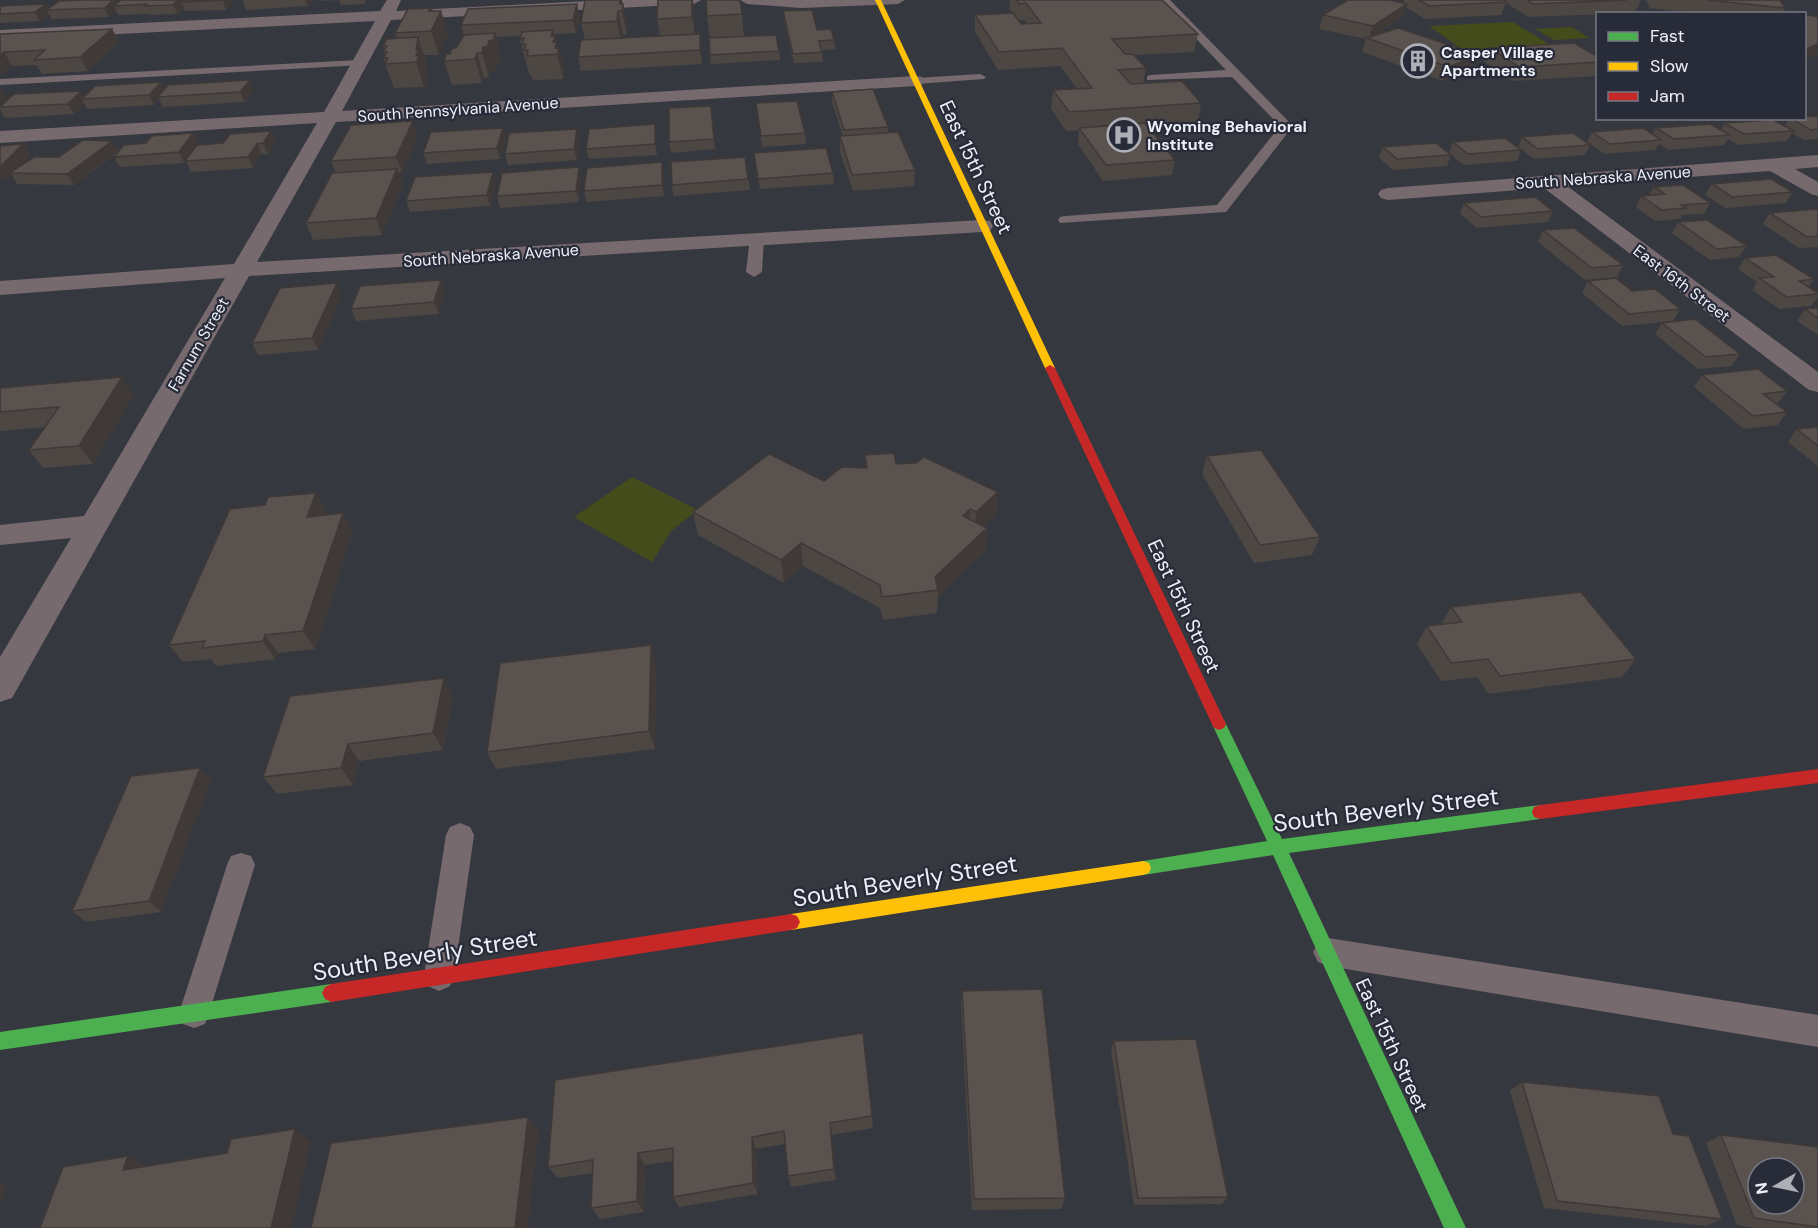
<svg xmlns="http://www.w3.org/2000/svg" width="1818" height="1228" viewBox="0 0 1818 1228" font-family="'DM Sans',sans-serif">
  <rect width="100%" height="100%" fill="#36383f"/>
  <!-- green -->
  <g fill="#454c1b">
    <path d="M1513 22 1562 52 1473 57 1429 26Z"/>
    <path d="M1572 27 1589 38 1554 40 1535 29Z"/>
    <path d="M632 477 698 510 671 531 652 562 574 517Z"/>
  </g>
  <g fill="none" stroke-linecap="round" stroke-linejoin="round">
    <!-- lane -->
    <g fill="#776a6f" fill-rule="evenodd">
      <path d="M1159 0H1170L1293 126 1226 212 1060 223 1058 220 1060 217 1065 216 1217 205 1280 126 1232 77 1147 80V76L1151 75 1226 70Z"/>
      <path d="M359 60 365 63 363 65 0 85V79Z"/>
      <path d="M980 74 986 77 984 79 916 84 910 81 916 78Z"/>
      <path d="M757 234 764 238 762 272 754 277 746 272 750 238Z"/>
      <path d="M460 823 470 827 474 835 454 976 450 986 439 991 428 986 424 976 446 835 450 827Z"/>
      <path d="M241 853 251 856 255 865 209 1013 205 1024 194 1028 183 1024 179 1013 227 865 231 856Z"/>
      <path d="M1328 938 1818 1015V1047L1328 966 1318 962 1313 952 1318 942Z"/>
    </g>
    <!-- street -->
    <g fill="#776a6f" fill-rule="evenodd">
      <path d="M387 0H401L396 11 607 0H701L694 4 391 20 342 111 916 76 922 77 924 81 922 85 916 86 336 122 257 262 982 220 990 221 993 226 990 231 982 232 249 276 12 698 0 702V657L71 538 0 545V525L84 516 225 278 0 295V281L234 264 317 123 0 143V131L324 112 375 21 0 40V30L380 11Z"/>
      <path d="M740 0H905L898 4 801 8 747 4Z"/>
      <path d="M1818 155V167L1795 169 1818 182V196L1811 194 1770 171 1567 186 1818 372V392L1809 390 1544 188 1388 200 1381 198 1378 194 1381 190 1388 188Z"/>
    </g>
    <!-- fast -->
    <g fill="#4caf50" fill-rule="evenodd">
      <path d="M1219 718 1224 720 1282 839 1540 805 1546 807 1548 812 1546 817 1540 819 1289 853 1466 1228H1444L1273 855 1143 875 1137 873 1135 868 1137 863 1143 861 1267 841 1212 724 1214 720Z"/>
      <path d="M331 984 337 987 340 993 337 999 331 1002 0 1050V1032Z"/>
    </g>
    <!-- slow -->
    <g fill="#ffc107" fill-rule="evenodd">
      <path d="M875 0H881L1055 368 1054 370H1046L1045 368Z"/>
      <path d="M1143 861 1149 863 1151 868 1149 873 1143 875 791 930 785 928 782 922 785 916 791 914Z"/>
    </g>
    <!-- jam -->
    <g fill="#c62828" fill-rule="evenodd">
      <path d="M1050 365 1055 368 1226 724 1224 728 1219 730 1214 728 1212 724 1045 368Z"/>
      <path d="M1818 769V783L1540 819 1534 817 1532 812 1534 807 1540 805Z"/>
      <path d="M791 914 797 916 800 922 797 928 791 930 331 1002 325 999 322 993 325 987 331 984Z"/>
    </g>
  </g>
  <!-- wall -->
  <g fill="#4d4743" fill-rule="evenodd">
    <path d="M84 0H116L117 3 121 0H232L233 3 226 10 185 11 184 8 178 14 150 15 149 14 118 15 116 11 109 17 52 19 49 14 40 21 0 23V6L49 9Z"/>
    <path d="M243 0H312L308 6 246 10Z"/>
    <path d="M319 0H366L364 4 341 5 339 0 319 1Z"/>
    <path d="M658 0H693L695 34 702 47V64L581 71 578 57 585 40 581 23 623 4 627 27V34H623L622 38 660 36 657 19Z"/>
    <path d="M1010 0H1162L1198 34 1194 52 1135 55 1146 68 1143 84 1201 103 1198 122 1146 125 1175 160 1172 175 1103 181 1078 144 1079 130 1066 131 1051 109 1053 90 1077 89 1060 66 998 70 975 32V15L1013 13 1009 8ZM1018 20H1025L1027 24H1021Z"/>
    <path d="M1404 0H1503L1506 2V0H1641L1635 13 1528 17 1506 3 1501 15 1425 19 1406 7 1402 17 1374 36 1475 70 1443 81 1362 52 1366 39 1319 29 1323 15 1403 3Z"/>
    <path d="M1646 0H1780L1785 8 1782 14H1704L1650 8Z"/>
    <path d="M431 8 432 11H441L448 34 439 55H424L426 61 425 67 428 80 424 87 394 88 385 64 384 58 385 56 383 52 384 50 383 46 397 38 395 33Z"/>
    <path d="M783 11 834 40 835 49 822 50 823 62 794 63 784 20Z"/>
    <path d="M742 14 744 36 779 51 780 60 711 64 710 55V38L707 16Z"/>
    <path d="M580 17 576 33 554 34 555 36 565 72 563 79 533 80 531 75H530L526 63 520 39 521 36 496 37 501 57 499 64 496 65 494 71H490L489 77 484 78 482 83 452 85 444 61 456 48 464 35 461 25Z"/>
    <path d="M112 29 119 42 88 71 42 74 37 65 12 66 0 76V34Z"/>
    <path d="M1490 48 1598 62V76L1513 81 1485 62Z"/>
    <path d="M250 80 254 89 245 102 163 107 159 99 154 105 87 109 84 103 74 114 5 118 0 109V106L84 96 161 82 164 90Z"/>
    <path d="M832 92 888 127V133L915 170 914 186 853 191 840 152V136H843L832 102Z"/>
    <path d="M756 103 805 133 806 144 762 147Z"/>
    <path d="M711 106 715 149 671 153 669 142Z"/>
    <path d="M1818 116V139L1804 140 1792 133 1787 141 1738 145 1728 139 1724 145 1669 150 1659 144 1655 150 1605 154 1587 142 1592 132 1652 134 1656 128 1721 130 1724 123 1785 126 1790 118Z"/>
    <path d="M413 121 418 137 402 172 398 173 403 184 382 235 313 240 306 223 335 172 331 161Z"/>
    <path d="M503 128 506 138 500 159 427 164 423 153Z"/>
    <path d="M193 133 199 144 198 145 275 142 268 154H261L253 168 191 172 186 161 184 163 120 167 114 157 118 152 74 185 17 184 11 174 7 178 0 179V146L23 144 30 155 16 169 59 157 118 151 146 143Z"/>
    <path d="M657 135V155L589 159 586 149Z"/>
    <path d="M1522 137 1590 145 1585 155 1534 159 1518 147Z"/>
    <path d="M579 139 577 160 508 165 505 154Z"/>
    <path d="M1453 142 1521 150 1517 161 1464 165 1449 153Z"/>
    <path d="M1383 147 1451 155 1447 166 1393 170 1379 158Z"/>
    <path d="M754 153 833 173 834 184 760 189Z"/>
    <path d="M745 157 750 190 673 196 672 185Z"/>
    <path d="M664 173V196L586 202 584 191Z"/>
    <path d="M581 178 579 202 500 208 497 196Z"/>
    <path d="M496 183 490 206 410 212 406 201Z"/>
    <path d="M1712 184 1793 192 1786 203 1726 208 1705 195Z"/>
    <path d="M1654 187 1710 203 1704 214 1682 215 1680 219 1655 221 1636 207 1641 196 1649 195Z"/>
    <path d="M1464 203 1553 211 1548 222 1477 228 1460 214Z"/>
    <path d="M1818 209V247L1799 248 1763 224 1770 213Z"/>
    <path d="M1678 222 1747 246 1739 257 1710 260 1672 233Z"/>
    <path d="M1543 230 1623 265 1617 277 1585 280 1538 242Z"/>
    <path d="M1745 258 1814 279 1809 287 1818 293V297L1811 306 1779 309 1752 290 1757 282 1738 269Z"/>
    <path d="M1588 281 1632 291 1680 309 1673 321 1622 326 1582 293Z"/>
    <path d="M445 291 439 314 356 321 351 309Z"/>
    <path d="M342 295 318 350 258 355 252 343Z"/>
    <path d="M1818 308V335L1797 321 1805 309Z"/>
    <path d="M1662 323 1740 354 1732 366 1698 369 1655 334Z"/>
    <path d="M1702 375 1787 391 1778 403H1776L1787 412 1778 425 1744 429 1694 387Z"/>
    <path d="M0 388 134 395 93 464 43 468 29 450 45 427 0 431Z"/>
    <path d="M1818 427V466L1788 442 1797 429Z"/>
    <path d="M865 455 896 464 998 492 996 515 984 527 987 528 985 551 938 597 937 613 883 620 880 608 803 566 784 583 698 535 693 512 824 481 866 468Z"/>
    <path d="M1207 456 1320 537 1312 555 1254 563 1202 474Z"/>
    <path d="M316 493 326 511 325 515 353 531 315 649 278 653 275 659 216 666 211 659 183 662 169 645Z"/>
    <path d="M1451 607 1636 659 1622 677 1488 694 1477 677 1441 681 1417 644 1427 626 1441 625Z"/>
    <path d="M656 663 655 749 496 769 487 752Z"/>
    <path d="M453 696 443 750 359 761 353 785 277 794 263 777Z"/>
    <path d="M200 768 211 780 161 912 86 922 72 911Z"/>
    <path d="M962 991 1065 1198 1061 1209 972 1210 961 1005Z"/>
    <path d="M1114 1041 1228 1197 1222 1204 1134 1205 1111 1050Z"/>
    <path d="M1522 1082 1673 1134 1722 1219 1706 1226 1544 1208 1510 1091Z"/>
    <path d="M872 1116 873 1128 832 1135 836 1180 791 1187 788 1176 785 1144 756 1149 758 1194 679 1207 673 1197V1161L645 1165 644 1212 600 1219 591 1208 593 1173 558 1178 548 1167Z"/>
    <path d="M1721 1135 1818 1147V1228H1756L1737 1225 1706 1143Z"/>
  </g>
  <!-- shaded-wall -->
  <g fill="#3f3937">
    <path d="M113 0H116L119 6H114L116 11 109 17 105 8Z"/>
    <path d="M178 0H186L181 2 184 8 178 14 173 5Z"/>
    <path d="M223 0H232L233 3 226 10 223 1Z"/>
    <path d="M305 0H312L308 6Z"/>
    <path d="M620 0H622L623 6V4L627 27V34L622 11 620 4Z"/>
    <path d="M692 0H693L694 14 696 41 692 17Z"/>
    <path d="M46 4 49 10H47L49 14 40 21 35 12Z"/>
    <path d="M577 4 580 17 576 33 573 20Z"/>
    <path d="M1407 4 1402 17 1368 40 1373 26Z"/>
    <path d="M431 8 436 22 441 11 448 34 439 55 431 31 429 11Z"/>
    <path d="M618 11 623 34 622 45 617 21Z"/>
    <path d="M112 29 119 42 88 71 80 57Z"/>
    <path d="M553 30 558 49 559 48 565 72 563 79 557 54 551 36Z"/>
    <path d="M495 33 501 57 499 64 496 65 494 71H490L489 77 482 53 483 47Z"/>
    <path d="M700 34 702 47V64L700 50Z"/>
    <path d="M418 37 426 61 425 67 428 80 424 87 416 62V50Z"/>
    <path d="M1818 44V55L1804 60V50Z"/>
    <path d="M4 52 12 66 0 76V55Z"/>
    <path d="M477 53 484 78 482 83 475 59Z"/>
    <path d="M1480 55 1475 70 1443 81 1448 67Z"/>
    <path d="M250 80 254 89 245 102 240 92Z"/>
    <path d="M161 82 166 92 158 97 159 99 154 105 149 95Z"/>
    <path d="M1 89 7 99 0 105V90Z"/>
    <path d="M81 91 85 99H82L84 103 74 114 68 104Z"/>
    <path d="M413 121 418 137 402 172 396 157Z"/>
    <path d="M655 124 657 135V155L655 144Z"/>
    <path d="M503 128 506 138 500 159 497 148Z"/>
    <path d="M577 129 579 139 577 160 574 149Z"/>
    <path d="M271 131 275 142 268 154 263 143Z"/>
    <path d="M193 133 199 144 184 163 179 152Z"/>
    <path d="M112 141 118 151 74 185 67 174Z"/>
    <path d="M23 144 30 155 12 173H10L11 174 7 178 0 179V167Z"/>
    <path d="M257 144 261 154 253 168 248 157Z"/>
    <path d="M662 162 664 173V196L662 185Z"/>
    <path d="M579 167 581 178 579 202 576 191Z"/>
    <path d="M397 169 403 184 382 235 376 218Z"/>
    <path d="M493 172 496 183 490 206 487 195Z"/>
    <path d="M441 280 445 291 439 314 434 302Z"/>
    <path d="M337 283 342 295 318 350 312 338Z"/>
    <path d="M122 377 134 395 93 464 79 446Z"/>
    <path d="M998 492 996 515 975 536 976 512Z"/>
    <path d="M316 493 326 511 317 535 307 517Z"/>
    <path d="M970 509 969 532 963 516Z"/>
    <path d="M343 513 353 531 315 649 303 631Z"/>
    <path d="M987 528 985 551 938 597V590L935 577Z"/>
    <path d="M801 543 803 566 784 583 781 560Z"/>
    <path d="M265 635 278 653 275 659 263 641Z"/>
    <path d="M651 645 656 663 655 749 649 731Z"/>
    <path d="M444 678 453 696 443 750 433 733Z"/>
    <path d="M348 744 359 761 353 785 341 768Z"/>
    <path d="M200 768 211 780 161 912 149 901Z"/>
    <path d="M528 1117 539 1129 528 1228H515Z"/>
    <path d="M830 1123 832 1135 836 1180 834 1169Z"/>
    <path d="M295 1129 311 1141 292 1228H271Z"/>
    <path d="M752 1137 756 1149 758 1194 753 1183Z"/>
    <path d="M638 1153 645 1165 644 1212 637 1201Z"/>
    <path d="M128 1156 150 1167 123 1170Z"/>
    <path d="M0 1184 8 1187 0 1206Z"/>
  </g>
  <!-- building -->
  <g fill="#5a524e" stroke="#3f3937" stroke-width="1.5" fill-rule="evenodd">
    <path d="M84 0H113L105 8 47 10 59 1Z"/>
    <path d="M121 0H178L173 5 145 6 147 4 114 6Z"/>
    <path d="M184 0H223L181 2Z"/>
    <path d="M585 0H620V4H623L622 11H618L617 21 581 23Z"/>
    <path d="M658 0H692V17L657 19Z"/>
    <path d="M706 0H740L742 14 707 16Z"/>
    <path d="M1017 0H1162L1198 34 1112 39 1125 54H1133L1146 68 1118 70 1131 84 1182 81 1201 103 1069 112 1053 90 1092 88 1062 48 999 52 975 15 1013 13 1021 24 1041 23 1026 3 1019 4Z"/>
    <path d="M1348 0H1389L1407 4 1373 26 1323 15Z"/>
    <path d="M1419 0H1503L1506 2 1429 6Z"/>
    <path d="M1527 0H1627L1533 4Z"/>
    <path d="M1707 0H1780L1785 8Z"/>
    <path d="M46 4 35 12 0 14V6Z"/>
    <path d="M577 4 573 20 461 25 468 9Z"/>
    <path d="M431 8 429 11H441L431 31 395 33 408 9Z"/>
    <path d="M812 10 817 30 831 29 834 40 819 41 822 52 793 54 783 11Z"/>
    <path d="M1809 15 1818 17V44L1804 50V16Z"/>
    <path d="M1398 28 1480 55 1448 67 1367 38Z"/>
    <path d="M112 29 80 57 34 60 45 50 4 52 0 55V34Z"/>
    <path d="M553 30 551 36H555L553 42H557L555 48H559L557 54 527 56 528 50H524L526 44 522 45 524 38 520 39 522 32Z"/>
    <path d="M495 33 493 40 489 41 487 47H483L482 53H477L475 59 444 61 446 54H450L452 48H456L464 35Z"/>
    <path d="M700 34V50L578 57 581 40Z"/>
    <path d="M776 35 779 51 710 55 709 38Z"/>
    <path d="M418 37 416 50 419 49 416 56 420 55 416 62 385 64 388 58H384L387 52H383L387 46H383L387 39Z"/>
    <path d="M1574 43 1598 57V62L1519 67 1490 48Z"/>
    <path d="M250 80 240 92 158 97 168 85Z"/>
    <path d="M161 82 149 95 82 99 95 86Z"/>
    <path d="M873 89 888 127 844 130 832 92Z"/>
    <path d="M81 91 68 104 0 107 14 94Z"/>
    <path d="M797 101 805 133 761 136 756 103Z"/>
    <path d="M711 106 714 139 669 142V108Z"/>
    <path d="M1818 116V129L1811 130 1790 118H1804V117Z"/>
    <path d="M1773 120 1794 131 1744 134 1724 123Z"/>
    <path d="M413 121 396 157 331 161 351 125Z"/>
    <path d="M1145 123 1175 160 1106 165 1079 128Z"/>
    <path d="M655 124V144L586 149 589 129Z"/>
    <path d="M1710 124 1730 135 1674 139 1656 128Z"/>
    <path d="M503 128 497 148 423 153 431 132Z"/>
    <path d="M1643 128 1661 140 1610 144 1592 132Z"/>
    <path d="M577 129 574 149 505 154 509 133Z"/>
    <path d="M271 131 263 143 257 144 248 157 185 161 197 145 223 143 230 134Z"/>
    <path d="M898 132 915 170 852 175 840 136Z"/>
    <path d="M193 133 179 152 114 157 124 145 146 143 152 136Z"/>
    <path d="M1573 133 1590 145 1538 149 1522 137Z"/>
    <path d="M1505 138 1521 150 1468 154 1453 142Z"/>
    <path d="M83 140 112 141 67 174 10 173 34 157H59Z"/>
    <path d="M1436 143 1451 155 1397 159 1383 147Z"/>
    <path d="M23 144 0 167V146Z"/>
    <path d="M826 148 833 173 758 179 754 153Z"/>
    <path d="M745 157 748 179 672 185 671 162Z"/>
    <path d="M662 162V185L584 191 587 168Z"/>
    <path d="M579 167 576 191 497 196 502 173Z"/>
    <path d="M397 169 376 218 306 223 332 173Z"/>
    <path d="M493 172 487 195 406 201 415 177Z"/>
    <path d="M1771 179 1793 192 1732 197 1712 184Z"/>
    <path d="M1683 185 1710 203 1681 205 1686 208 1662 210 1641 196 1665 194 1654 187Z"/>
    <path d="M1535 197 1553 211 1481 217 1464 203Z"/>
    <path d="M1818 209V236L1807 237 1770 213Z"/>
    <path d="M1707 220 1747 246 1717 249 1678 222Z"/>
    <path d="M1574 228 1623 265 1592 268 1543 230Z"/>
    <path d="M1776 255 1814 279 1799 281 1818 293V294L1787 297 1759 278 1774 277 1745 258Z"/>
    <path d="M1616 278 1632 291 1655 289 1680 309 1629 314 1588 281Z"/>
    <path d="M441 280 434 302 351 309 360 286Z"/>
    <path d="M337 283 312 338 252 343 280 288Z"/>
    <path d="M1818 308V318L1805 309Z"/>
    <path d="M1695 319 1740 354 1706 357 1662 323Z"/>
    <path d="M1758 369 1787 391 1763 394 1787 412 1753 416 1702 375Z"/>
    <path d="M122 377 79 446 29 450 59 407 0 412V388Z"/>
    <path d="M1818 427V446L1797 429Z"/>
    <path d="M1261 450 1320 537 1260 545 1207 456Z"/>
    <path d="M894 453 896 464 916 463 924 457 998 492 976 512 970 509 963 516 987 528 935 577 938 590 882 597 880 585 801 543 781 560 693 512 769 454 824 481 842 467 867 468 865 455Z"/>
    <path d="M316 493 307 517 343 513 303 631 265 635 263 641 202 648 205 641 169 645 230 509 265 505 268 497Z"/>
    <path d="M1581 592 1636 659 1500 676 1488 659 1451 663 1427 626 1462 622 1451 607Z"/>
    <path d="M651 645 649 731 487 752 500 663Z"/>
    <path d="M444 678 433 733 348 744 341 768 263 777 290 696Z"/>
    <path d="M200 768 149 901 72 911 131 776Z"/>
    <path d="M1042 989 1065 1198 974 1199 962 991Z"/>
    <path d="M863 1033 872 1116 830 1123 834 1169 788 1176 784 1131 752 1137 753 1183 673 1197V1148L638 1153 637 1201 591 1208 593 1160 548 1167 555 1080Z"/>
    <path d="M1196 1039 1228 1197 1138 1198 1114 1041Z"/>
    <path d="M1522 1082 1659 1096 1673 1134 1689 1136 1722 1219 1557 1201Z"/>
    <path d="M528 1117 515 1228H311L331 1143Z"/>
    <path d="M295 1129 271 1228H40L63 1167 128 1156 123 1170 227 1153 231 1139Z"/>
    <path d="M1721 1135 1818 1147V1227L1754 1218ZM1758 1168H1794V1204H1758Z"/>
  </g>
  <!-- icons -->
  <defs>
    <symbol id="building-ring" viewBox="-11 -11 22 22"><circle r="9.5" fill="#282b38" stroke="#aeb0b8" stroke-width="1.5"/><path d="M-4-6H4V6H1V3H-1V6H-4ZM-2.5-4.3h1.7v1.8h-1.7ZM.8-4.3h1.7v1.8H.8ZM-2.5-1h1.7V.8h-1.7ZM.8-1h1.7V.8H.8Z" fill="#aeb0b8"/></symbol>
    <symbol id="hospital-ring" viewBox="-11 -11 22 22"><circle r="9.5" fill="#282b38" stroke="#aeb0b8" stroke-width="1.5"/><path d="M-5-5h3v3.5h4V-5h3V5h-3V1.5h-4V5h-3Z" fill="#aeb0b8"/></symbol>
  </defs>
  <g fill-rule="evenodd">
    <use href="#building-ring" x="1399" y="42" width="38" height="38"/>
    <use href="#hospital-ring" x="1105" y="116" width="38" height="38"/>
  </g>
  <g text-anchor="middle" stroke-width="4.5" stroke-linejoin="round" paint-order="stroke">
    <!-- far-poi labels -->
    <g font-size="16" font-weight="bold" fill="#eef0f9" stroke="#282b38" text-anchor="start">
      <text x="1441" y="58">Casper Village<tspan x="1441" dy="18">Apartments</tspan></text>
      <text x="1147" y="132">Wyoming Behavioral<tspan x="1147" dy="18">Institute</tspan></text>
    </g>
    <!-- far-street labels -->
    <g font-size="16" fill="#eef0f9" stroke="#282b38">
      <text transform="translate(458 109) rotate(-4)" y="6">South Pennsylvania Avenue</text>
      <text transform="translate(1603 177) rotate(-4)" y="6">South Nebraska Avenue</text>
      <text transform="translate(491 255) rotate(-4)" y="6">South Nebraska Avenue</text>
      <text transform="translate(1682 283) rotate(37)" y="6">East 16th Street</text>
      <text transform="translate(198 344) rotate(-60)" y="6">Farnum Street</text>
    </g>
    <!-- street labels -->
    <g font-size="20" fill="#eef0f9" stroke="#282b38">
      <text transform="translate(976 167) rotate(65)" y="7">East 15th Street</text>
      <text transform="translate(1184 606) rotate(65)" y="7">East 15th Street</text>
      <text transform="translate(1392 1045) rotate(65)" y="7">East 15th Street</text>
    </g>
    <!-- near-street labels -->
    <g font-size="24" fill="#eef0f9" stroke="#282b38">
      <text transform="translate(1386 810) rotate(-7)" y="8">South Beverly Street</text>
      <text transform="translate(905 881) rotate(-9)" y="8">South Beverly Street</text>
      <text transform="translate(425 955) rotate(-9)" y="8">South Beverly Street</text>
    </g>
  </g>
  <!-- legend -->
  <rect x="1596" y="12" width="210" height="108" fill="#282b38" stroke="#777a85" stroke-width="1.5"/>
  <rect x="1608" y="32" width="30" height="9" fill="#4caf50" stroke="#777a85" stroke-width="1.5"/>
  <text x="1650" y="42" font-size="18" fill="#eef0f9">Fast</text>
  <rect x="1608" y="62" width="30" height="9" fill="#ffc107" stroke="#777a85" stroke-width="1.5"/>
  <text x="1650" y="72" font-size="18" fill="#eef0f9">Slow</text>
  <rect x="1608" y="92" width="30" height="9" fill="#c62828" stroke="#777a85" stroke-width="1.5"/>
  <text x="1650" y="102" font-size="18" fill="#eef0f9">Jam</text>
  <!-- north arrow -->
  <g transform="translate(1776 1186) rotate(261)"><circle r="28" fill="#282b38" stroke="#777a85" stroke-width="1.5"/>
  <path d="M0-4.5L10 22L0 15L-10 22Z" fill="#aeb0b8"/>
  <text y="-9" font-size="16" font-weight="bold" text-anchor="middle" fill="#eef0f9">N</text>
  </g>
</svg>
